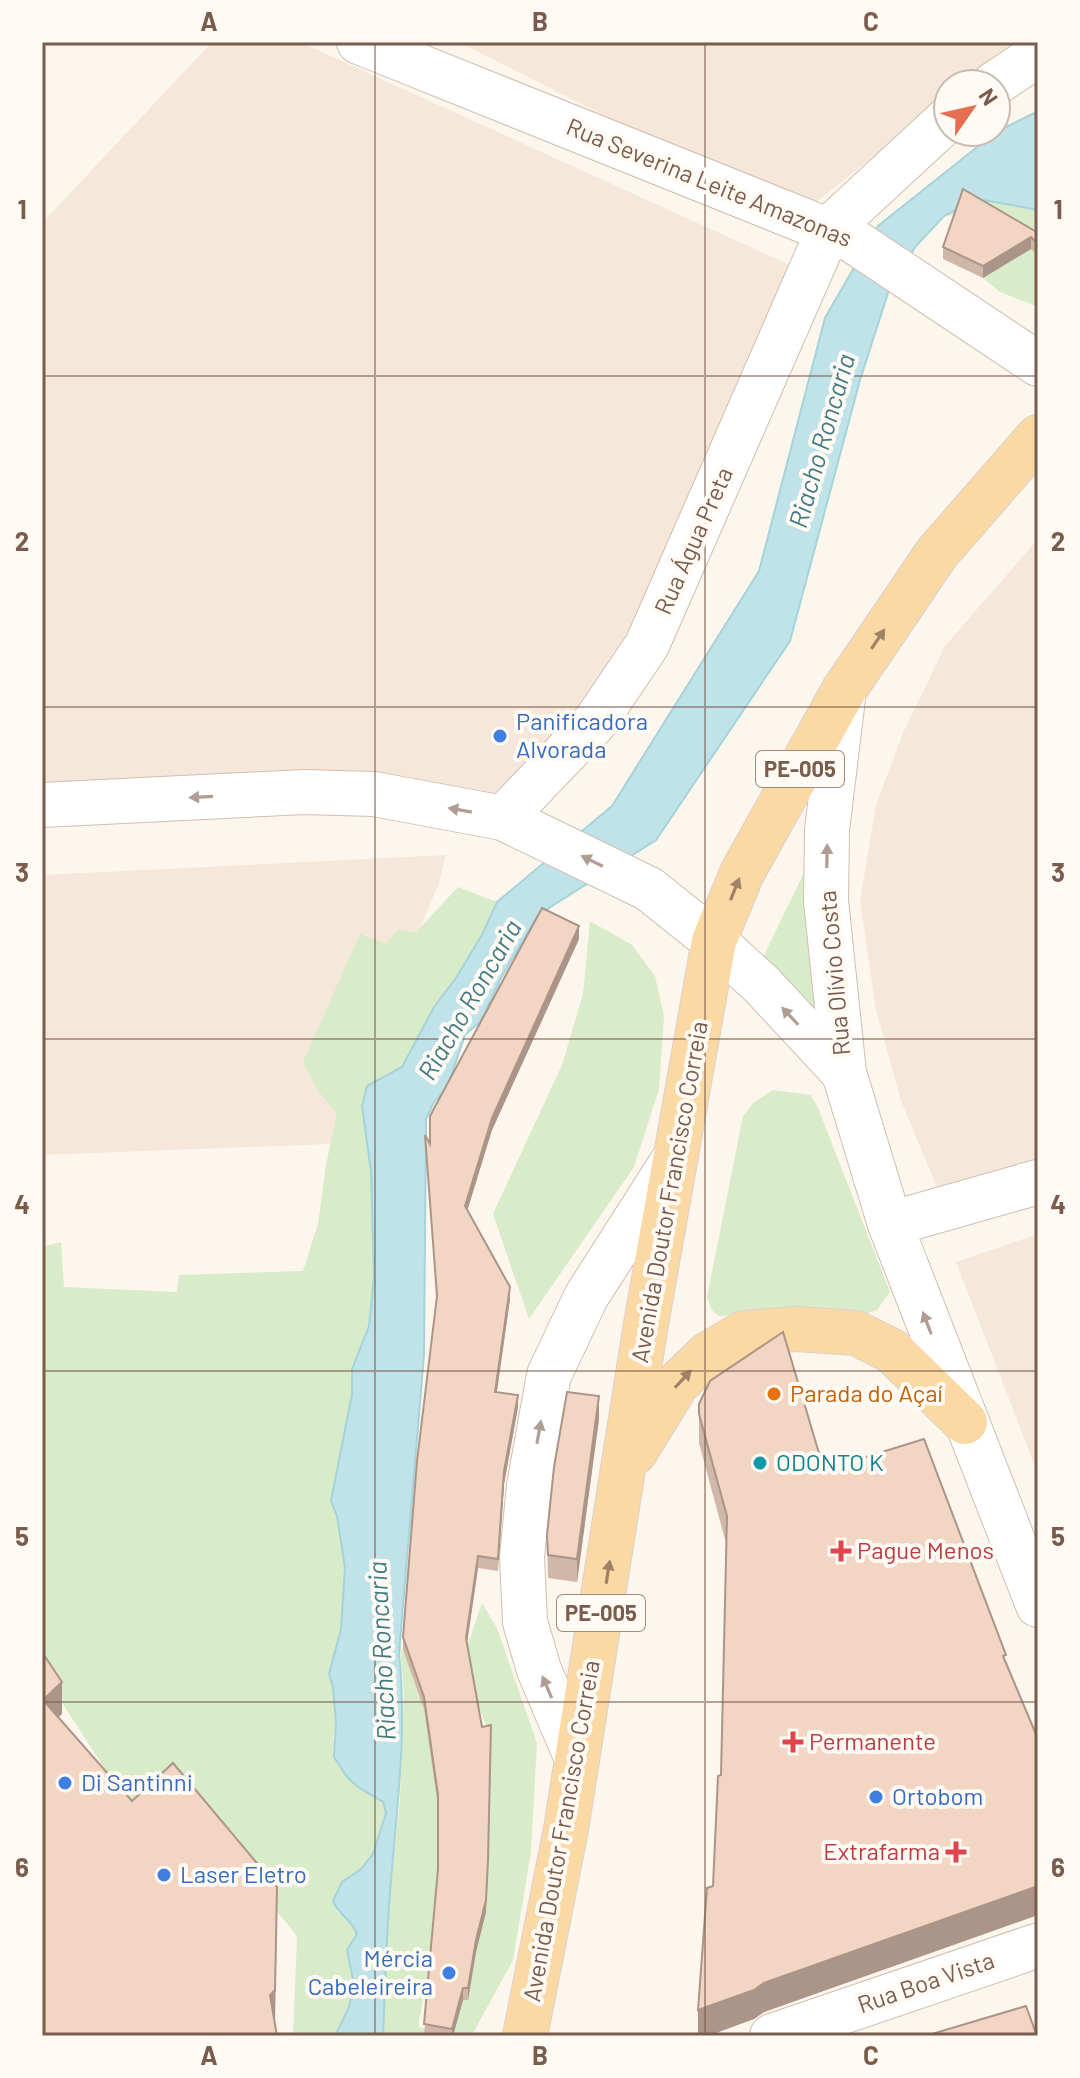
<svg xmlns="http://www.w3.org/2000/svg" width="1080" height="2078" viewBox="0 0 1080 2078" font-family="Barlow,sans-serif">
  <rect width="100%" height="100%" fill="#fdf6ec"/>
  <!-- residential -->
  <g fill="#f5e8da">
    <path d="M212 42H300L812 275 666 570 516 810 42 811V223Z"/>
    <path d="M459 42H1016L964 84H948V97L800 215Z"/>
    <path d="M1038 539V1166L942 1199 901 1101 876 1010 860 901 876 805 903 733 945 646Z"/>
    <path d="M446 855 439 883 330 1144 42 1155V875Z"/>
    <path d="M1038 1234V1474L956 1262Z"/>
  </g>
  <!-- green -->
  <g fill="#d8ecc9">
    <path d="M978 199 1038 210V307L1000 292 983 278 1019 256 979 211 944 216Z"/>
    <path d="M814 852 824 1023 755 974Z"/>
    <path d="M458 887 497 902 483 933 456 978 434 1007 402 1067 367 1086 362 1106 371 1171 374 1277 369 1326 352 1369V1394L331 1501 337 1516 345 1568 341 1629 329 1674 333 1687 336 1723 333 1740 373 1795 383 1802 386 1813 373 1854 361 1869 342 1882 337 1912 353 1922 357 1934 350 1972 354 1985 349 2007 335 2036H293L297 1936 175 1786 136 1817 42 1672V1247L61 1242 64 1287 177 1292 179 1275 303 1271 318 1224 326 1165 337 1113 319 1092 303 1062 360 934 386 944 399 929 415 933Z"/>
    <path d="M590 921 632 945 655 976 664 1016 659 1089 634 1167 529 1319 493 1214 562 1065 583 994Z"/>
    <path d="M773 1090 811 1095 818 1108 890 1292 877 1310 859 1316 839 1312 718 1316 712 1310 707 1297 743 1116 754 1102Z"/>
    <path d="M482 1603 497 1628 537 1743 531 1852 513 1960 473 2033 470 2036H451L490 1737 473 1690 466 1650Z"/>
    <path d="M400 1645C456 1752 441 1912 418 2027L444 2032 442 2036H383L389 1906 400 1800 404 1695Z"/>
  </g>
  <!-- water -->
  <path fill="#bfe3e8" stroke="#a5d3da" stroke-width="2" d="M1038 111V210L978 199 944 216 916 246 890 287 860 380 790 641 656 840 538 915 501 978 481 1021 465 1035 447 1088 434 1102 426 1119 424 1355 399 1653C408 1738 395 1821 389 1906 386 1949 385 1993 383 2036H335L349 2007 354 1985 347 1950 357 1934C351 1918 340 1917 333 1901L342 1882 361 1869 373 1854 386 1813 383 1802 358 1787 347 1777 334 1757 336 1723 333 1687 329 1674 341 1629 345 1568 337 1516 331 1501 352 1394V1369L369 1326 374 1277 371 1171 362 1106 367 1086 402 1067 434 1007 456 978 483 933 497 902 612 806 759 571 825 318 878 226 996 132Z"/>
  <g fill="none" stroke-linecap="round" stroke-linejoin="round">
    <defs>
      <g id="minor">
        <path d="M359 42 852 240 1038 364"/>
        <path d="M994 84 1038 55"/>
        <path d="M844 690 827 830 826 901 844 1073 890 1224 1038 1605"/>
        <path d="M42 805 304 792 374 794 503 818 649 889 714 941 762 985 844 1073"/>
        <path d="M503 818 595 722 647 645 829 229 948 119"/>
        <path d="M890 1224 1038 1182"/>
        <path d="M577 1759 539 1670 525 1622 522 1557 529 1486 549 1375 586 1297 676 1156"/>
        <path d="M772 2036 1036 1946"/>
      </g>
      <g id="major">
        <path d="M635 1452 677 1384 708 1354 744 1333 796 1329 856 1333 892 1351 965 1422"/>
        <path d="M525 2036 566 1829 646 1324 714 941 742 873 844 690 937 553 1038 437"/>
      </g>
    </defs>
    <!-- minor casing -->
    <use href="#minor" stroke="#d1beb0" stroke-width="46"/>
    <!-- major casing -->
    <use href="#major" stroke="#dad1cd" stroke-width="46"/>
    <!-- minor -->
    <use href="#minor" stroke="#fff" stroke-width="44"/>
    <!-- major -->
    <use href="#major" stroke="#fbd9a5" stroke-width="44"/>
  </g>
  <!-- wall -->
  <g fill="#d1b7a8">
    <path d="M1038 229V256L1031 249 983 278 943 259V247L1035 231Z"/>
    <path d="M579 939 492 1130 467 1210 510 1299 497 1392 518 1407 504 1484 498 1571 478 1568 467 1643 486 1912 476 1952 468 2000H463L453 2036H424L438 1869V1807L424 1709 403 1650V1637L437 1301 425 1135 430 1144Z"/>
    <path d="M699 1404 824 1470 1006 1662 1038 1739V1915L764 2012 754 2019 698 2036 713 1886 721 1775 726 1543 699 1443Z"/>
    <path d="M599 1419 577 1582 548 1578 547 1535Z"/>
  </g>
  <!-- shaded-wall -->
  <g fill="#aa9588">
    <path d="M1031 237V249L983 278V266Z"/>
    <path d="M579 926V939L492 1130 465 1218V1206L492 1118Z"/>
    <path d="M510 1287V1299L495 1404V1392Z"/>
    <path d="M518 1395V1407L504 1484 498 1571 504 1471Z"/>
    <path d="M599 1396V1419L577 1582V1559Z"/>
    <path d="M478 1556V1568L466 1650V1638Z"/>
    <path d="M62 1682V1714L43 1732V1700Z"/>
    <path d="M488 1872 486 1912 476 1952 468 2000V1988Z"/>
    <path d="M1038 1886V1915L764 2012 754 2019 708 2036H698V2010L764 1983Z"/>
    <path d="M277 1887V1919L275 2022 270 1995Z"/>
    <path d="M463 1988V2000L453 2036H452V2029Z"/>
  </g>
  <!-- building -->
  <g fill="#f3d5c3" stroke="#aa9588" stroke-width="2">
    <path d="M963 189 1035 231 1038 229V244L1031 237 983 266 943 247Z"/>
    <path d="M542 908 579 926 492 1118 465 1206 510 1287 495 1392 518 1395 504 1471 498 1559 478 1556 466 1638 482 1727 491 1725 488 1860 486 1900 476 1940 468 1988H463L452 2029 424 2024 438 1869V1795L424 1697 403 1637 417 1461 437 1296 425 1135 430 1144V1116Z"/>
    <path d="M783 1332 824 1470 924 1439 1006 1655 1003 1656 1038 1739V1886L764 1983 754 1990 698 2010 707 1888 713 1886 718 1776 721 1775 727 1516 699 1414V1404L710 1381Z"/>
    <path d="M567 1392 599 1396 577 1559 548 1555 547 1535 554 1467Z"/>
    <path d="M42 1652 62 1682 43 1700 132 1801 173 1763 277 1887 275 1990 270 1995 277 2036H42Z"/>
    <path d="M1026 2006 1037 2036H925Z"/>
  </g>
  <!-- one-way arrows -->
  <defs><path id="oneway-solid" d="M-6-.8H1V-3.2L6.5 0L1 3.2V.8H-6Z" transform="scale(2)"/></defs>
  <g fill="#a18267">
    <use href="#oneway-solid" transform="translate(878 639) rotate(-56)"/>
    <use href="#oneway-solid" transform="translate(735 889) rotate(-68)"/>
    <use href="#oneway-solid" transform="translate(683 1379) rotate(-47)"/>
    <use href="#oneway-solid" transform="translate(608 1572) rotate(-81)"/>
  </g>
  <g fill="#af9d94">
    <use href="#oneway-solid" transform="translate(201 797) rotate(177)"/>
    <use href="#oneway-solid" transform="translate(460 810) rotate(-170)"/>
    <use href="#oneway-solid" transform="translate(827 856) rotate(-89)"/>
    <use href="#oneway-solid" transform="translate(592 861) rotate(-154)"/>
    <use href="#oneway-solid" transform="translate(790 1016) rotate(-133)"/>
    <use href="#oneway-solid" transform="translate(927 1323) rotate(-111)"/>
    <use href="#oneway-solid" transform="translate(539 1432) rotate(-80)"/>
    <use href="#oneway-solid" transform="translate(547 1687) rotate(-113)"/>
  </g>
  <!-- grid -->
  <path fill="none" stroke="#7a5c4d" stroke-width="2" stroke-opacity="0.55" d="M375 42V2036M705 42V2036M42 376H1038M42 707H1038M42 1039H1038M42 1371H1038M42 1702H1038"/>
  <!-- markers -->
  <g fill="#3f7fe0" stroke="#fffaf3" stroke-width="3">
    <circle cx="500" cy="736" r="8"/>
    <circle cx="65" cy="1783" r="8"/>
    <circle cx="876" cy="1797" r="8"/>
    <circle cx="164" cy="1875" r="8"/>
    <circle cx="449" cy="1973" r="8"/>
  </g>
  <circle fill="#e8710a" stroke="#fffaf3" stroke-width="3" cx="774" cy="1394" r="8"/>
  <circle fill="#0f9aa8" stroke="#fffaf3" stroke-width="3" cx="760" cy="1463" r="8"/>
  <g fill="#e0444e" stroke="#fffaf3" stroke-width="3">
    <path d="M837 1539h8v8h8v8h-8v8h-8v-8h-8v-8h8z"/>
    <path d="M789 1730h8v8h8v8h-8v8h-8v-8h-8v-8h8z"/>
    <path d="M952 1840h8v8h8v8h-8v8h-8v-8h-8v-8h8z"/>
  </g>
  <g text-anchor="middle" stroke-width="8" stroke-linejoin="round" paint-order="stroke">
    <!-- shield labels -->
    <g fill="#fffaf3" stroke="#a28b7f" stroke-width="2">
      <rect x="756" y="751" width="88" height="36" rx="6"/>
      <rect x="557" y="1595" width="88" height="36" rx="6"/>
    </g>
    <g font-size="22" font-weight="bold" fill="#7a5c4d">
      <text x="800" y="777">PE-005</text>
      <text x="601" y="1621">PE-005</text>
    </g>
    <!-- street labels -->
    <g font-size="24" fill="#7a5c4d" stroke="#fffaf3">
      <text transform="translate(709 183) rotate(22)" y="8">Rua Severina Leite Amazonas</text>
      <text transform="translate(694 541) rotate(-66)" y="8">Rua Água Preta</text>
      <text transform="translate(835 973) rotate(-95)" y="8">Rua Olívio Costa</text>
      <text transform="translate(670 1192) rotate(-80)" y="8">Avenida Doutor Francisco Correia</text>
      <text transform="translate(562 1831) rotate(-80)" y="8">Avenida Doutor Francisco Correia</text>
      <text transform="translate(926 1983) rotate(-19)" y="8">Rua Boa Vista</text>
    </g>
    <!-- shop labels -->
    <g font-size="24" fill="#366cbe" stroke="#fffaf3" text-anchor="start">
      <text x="516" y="730">Panificadora<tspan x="516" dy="28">Alvorada</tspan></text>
      <text x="81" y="1791">Di Santinni</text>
      <text x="892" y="1805">Ortobom</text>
      <text x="180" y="1883">Laser Eletro</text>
      <text x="433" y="1967" text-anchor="end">Mércia<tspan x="433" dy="28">Cabeleireira</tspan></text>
    </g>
    <!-- food labels -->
    <g font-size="24" fill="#c56008" stroke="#fffaf3" text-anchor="start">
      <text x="790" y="1402">Parada do Açaí</text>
    </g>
    <!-- culture labels -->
    <g font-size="24" fill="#0d838f" stroke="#fffaf3" text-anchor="start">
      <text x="776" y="1471">ODONTO K</text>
    </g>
    <!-- health labels -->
    <g font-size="24" fill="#be3a42" stroke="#fffaf3" text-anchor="start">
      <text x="857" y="1559">Pague Menos</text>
      <text x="809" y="1750">Permanente</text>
      <text x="940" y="1860" text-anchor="end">Extrafarma</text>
    </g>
    <!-- water labels -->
    <g font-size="26" font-style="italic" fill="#437c86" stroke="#fffaf3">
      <text transform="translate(822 441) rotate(-74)" y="9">Riacho Roncaria</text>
      <text transform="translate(470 1000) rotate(-60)" y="9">Riacho Roncaria</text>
      <text transform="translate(382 1651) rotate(-93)" y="9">Riacho Roncaria</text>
    </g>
  </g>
  <!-- border -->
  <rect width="1080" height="2078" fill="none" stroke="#fffaf3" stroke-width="88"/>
  <!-- north arrow -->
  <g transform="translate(972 108) rotate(56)"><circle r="38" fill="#fffaf3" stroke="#cabbb1" stroke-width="2"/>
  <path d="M0-6L14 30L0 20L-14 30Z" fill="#e76f51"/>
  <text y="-12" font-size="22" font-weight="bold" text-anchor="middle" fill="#7a5c4d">N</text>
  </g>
  <rect x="44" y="44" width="992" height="1990" fill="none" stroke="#7a5c4d" stroke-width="3"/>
  <g font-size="26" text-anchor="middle" font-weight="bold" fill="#7a5c4d">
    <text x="209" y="31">A</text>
    <text x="540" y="31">B</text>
    <text x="871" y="31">C</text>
    <text x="22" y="219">1</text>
    <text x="1058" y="219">1</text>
    <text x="22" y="551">2</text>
    <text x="1058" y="551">2</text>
    <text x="22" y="882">3</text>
    <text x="1058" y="882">3</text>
    <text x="22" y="1214">4</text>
    <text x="1058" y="1214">4</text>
    <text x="22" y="1546">5</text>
    <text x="1058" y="1546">5</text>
    <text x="22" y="1877">6</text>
    <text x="1058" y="1877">6</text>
    <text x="209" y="2065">A</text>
    <text x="540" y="2065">B</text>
    <text x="871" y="2065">C</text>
  </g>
</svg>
